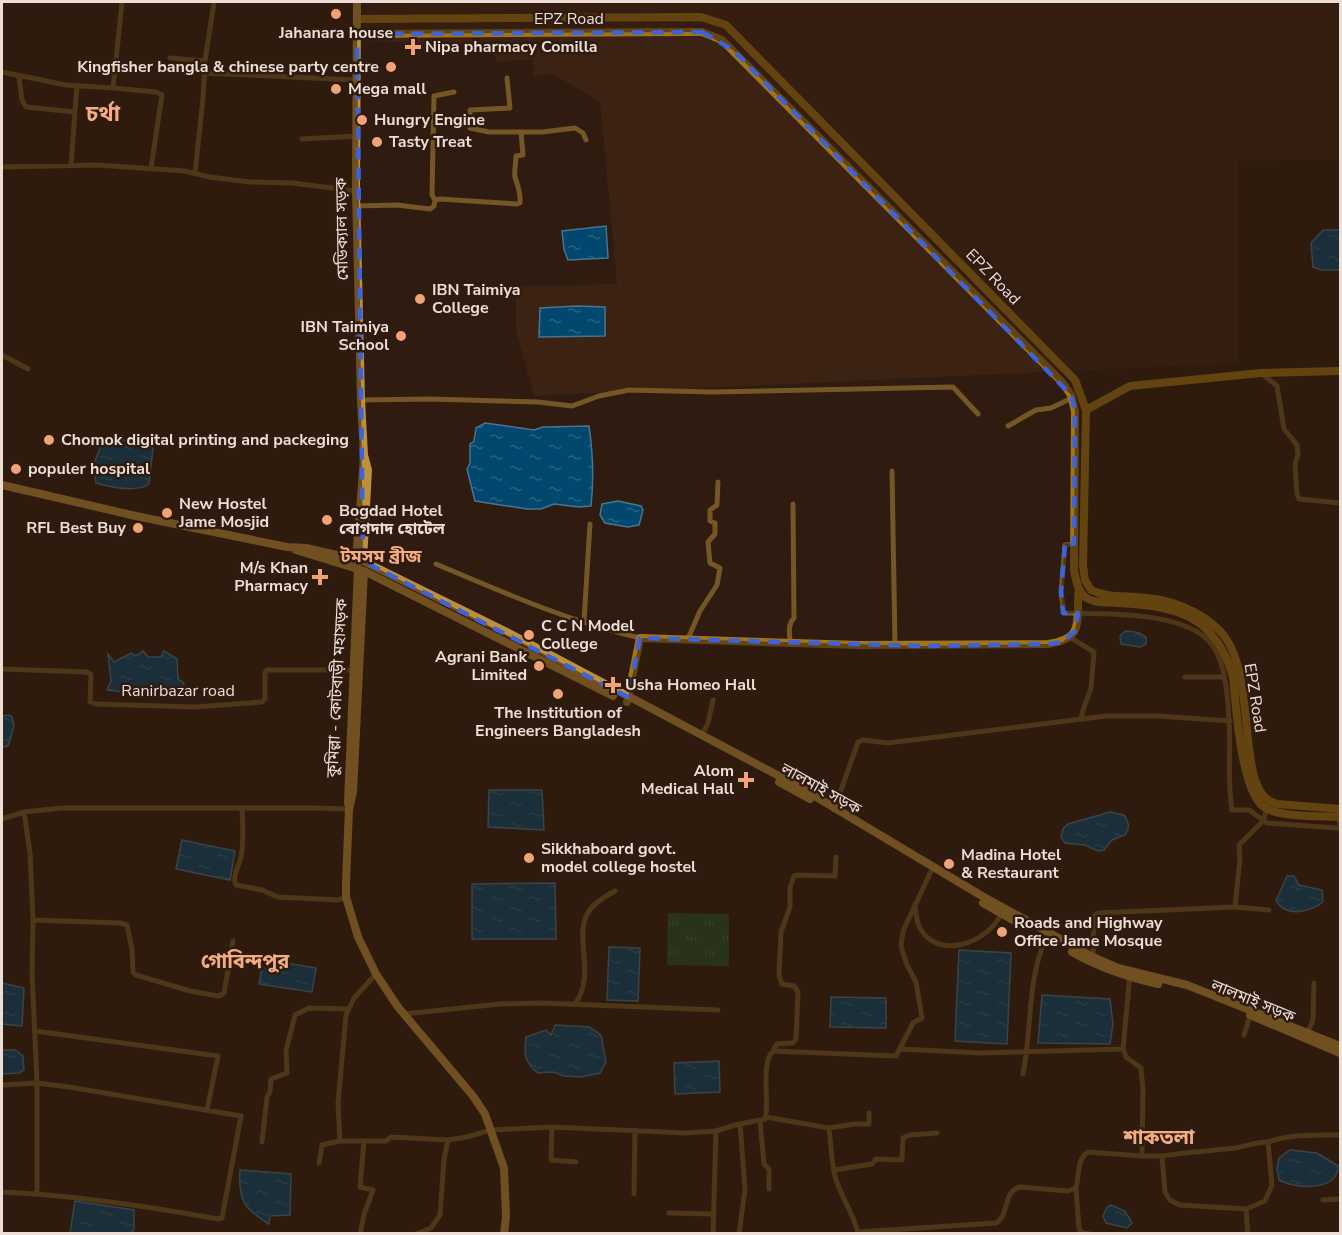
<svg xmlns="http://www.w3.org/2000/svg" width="1342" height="1235" viewBox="0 0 1342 1235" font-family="'Nunito Sans','Noto Sans Bengali',sans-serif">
	<defs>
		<pattern id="park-tufts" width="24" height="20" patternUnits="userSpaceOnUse" patternTransform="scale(1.5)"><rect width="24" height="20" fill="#234e2a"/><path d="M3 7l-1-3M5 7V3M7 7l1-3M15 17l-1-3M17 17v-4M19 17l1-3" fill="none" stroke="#436748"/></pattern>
		<pattern id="water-ripples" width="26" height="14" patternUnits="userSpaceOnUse" patternTransform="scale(1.5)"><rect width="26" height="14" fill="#02486e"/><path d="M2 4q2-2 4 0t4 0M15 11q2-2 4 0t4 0" fill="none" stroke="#276282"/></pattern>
	</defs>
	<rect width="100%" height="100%" fill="#2f1b0f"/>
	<path fill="#3c2212" d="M365 2H1340V159L1238 161V363L534 396 516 331V286L617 284 600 102 553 74 534 76 532 59 498 62 486 45 364 41Z"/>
	<path fill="url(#park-tufts)" d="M668 913 729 914V966L667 965Z"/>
	<path fill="url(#water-ripples)" stroke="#48758d" stroke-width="1.5" d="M606 226 608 258 568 260 564 249 562 231Z
		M1323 230H1340V270H1321L1313 267 1311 243Z
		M577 306 605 307V336L539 337 540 308Z
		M485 423 534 430 543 427 589 426C593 453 594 479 591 506L579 507 554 504 541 509H527L475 501 467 469 470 463V444L474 441 476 428Z
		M110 440C124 440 142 439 153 448L149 484C136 493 110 487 96 483L93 466 101 445Z
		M618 501 641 506 643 510 639 525 628 527 605 523 600 515 602 504Z
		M1125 631C1133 631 1140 632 1146 637V644L1140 647 1121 644 1120 636Z
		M143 651 148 657H161L164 651 177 659 178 679 184 683 181 693 175 696 153 692 140 691 131 693 107 690 111 681 108 654 114 662 131 653 136 656Z
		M9 715 12 717 14 726 8 746 2 747V716Z
		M489 790H542L544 830 488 827Z
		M1110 812 1124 815C1129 823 1130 827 1125 835L1112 840 1104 850 1098 851 1085 845 1065 843 1061 837 1063 829 1068 824Z
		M182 840 235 851 230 880 176 869Z
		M1287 876H1294L1299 885 1322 890 1323 902C1310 912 1287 918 1276 901Z
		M555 883 556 939H472V884Z
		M609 947 640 948 638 1001 607 1000Z
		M959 950 1011 953 1007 1044 955 1041Z
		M263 959 316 968 312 992 259 984Z
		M2 983 24 988 22 1026 2 1024Z
		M1042 995 1110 999 1113 1024 1110 1044 1038 1043Z
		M831 997 886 998V1028L830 1027Z
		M555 1025 589 1027 601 1035 606 1062 600 1073 581 1077 564 1076 553 1072 538 1073C524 1062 524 1054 526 1037L546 1030 551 1035Z
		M15 1050 23 1056 24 1070 19 1073 2 1074V1050Z
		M719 1061 720 1092 675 1094 674 1063Z
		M1290 1150 1317 1153 1338 1166C1338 1192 1295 1189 1279 1180L1277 1169 1279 1158Z
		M240 1170 291 1174 290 1215 270 1216 269 1224C244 1209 238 1200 240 1170Z
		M75 1201 134 1210V1230L130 1233H70Z
		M1111 1205 1125 1211 1132 1223 1127 1228 1106 1223 1103 1216 1107 1207Z"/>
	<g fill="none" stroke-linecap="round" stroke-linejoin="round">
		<path stroke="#745724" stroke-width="5" d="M122 2 113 88 156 92 162 95 151 168
			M170 58 205 61
			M2 72 66 85 113 88
			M205 73 357 80
			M19 77 22 100 26 107 75 112
			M507 78 510 108 470 110V128L489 132H521
			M302 139 357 136
			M71 165 77 85
			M2 167 97 165 185 171 209 177 250 182 292 183 356 191
			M195 173 203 98 205 61 214 2
			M435 200 432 195 434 96 454 92
			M356 206 397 205 430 209 434 206 435 200 440 199 517 204 520 203C521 193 518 187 515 177 514 171 516 162 516 156L523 155 521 132H542L575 128 583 133 586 140
			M2 355 28 369
			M1261 373 1277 386 1284 429 1297 445 1298 455 1295 464 1297 494 1299 499 1340 503
			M361 400 430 399 538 402 572 406 599 396 629 390 712 392 953 387 978 414
			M1008 426 1036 410 1051 408 1072 398
			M892 471 895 645
			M1074 544 1065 545 1061 592 1064 613C1102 614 1188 610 1213 646 1226 665 1228 699 1229 722 1231 751 1227 781 1232 810H1249L1267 823 1337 828 1339 827 1340 817
			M436 564C502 592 570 622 640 638
			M584 621 590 524
			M1071 638 1094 652 1091 688 1083 710 1081 719
			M687 641 700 611 717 585 720 568 710 563 708 542 715 534V523L710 521V510L717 505 718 482
			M790 643C790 634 787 625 794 618L793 504
			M2 669 86 672 91 674 90 702 96 704 195 707 262 702 265 699V673L267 670H354
			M1185 677H1224
			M702 735 708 723 713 700
			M242 808C243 824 244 841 241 857 239 866 232 876 236 885L262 890 278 897 338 900 346 897
			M834 810 858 742 863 740 888 743 1106 716H1158L1230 721
			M24 812 30 853 33 920 32 972 37 1083V1193
			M2 819 24 812 62 808H314L349 809
			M915 904C916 912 916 921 920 928 938 961 988 943 1001 914
			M1235 907 1240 858 1239 845 1263 821 1269 802
			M33 920 120 923 127 925 132 950 133 972 136 975 190 991 219 996 224 993 233 941
			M1093 957 1094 916 1098 913 1235 907 1269 910
			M1130 974 1123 1049 1126 1057 1141 1068 1143 1091 1142 1156H1162L1165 1192 1170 1200 1180 1205 1246 1209 1248 1234
			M576 1003C580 996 583 989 584 981 588 959 576 930 589 911 595 902 606 896 615 891
			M404 1014 500 1004 542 1003 718 1010
			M35 1031 218 1056 207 1110
			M1307 1034 1313 1020 1314 983
			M1244 1035 1251 1013
			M900 1049 981 1053 1123 1049
			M773 1051 777 1044 793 1043 796 1039 798 992 794 986 782 984 779 976 781 932 790 907V887L794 876 797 875 835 876 836 857
			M1023 1074C1032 1030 1027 979 1046 938
			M2 1085 37 1083 69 1087 241 1116 222 1218 218 1219C146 1206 74 1195 2 1192
			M766 1117 829 1128C831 1143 831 1160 835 1176 840 1196 853 1212 858 1233
			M760 1121 764 1164 769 1169V1189
			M552 1127 551 1160 576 1162
			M829 1128 855 1124H869V1113
			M364 1141H340L338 1103 346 1015 354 998 376 974
			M262 1142 267 1097 270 1092 271 1079 287 1073 286 1051 295 1015 309 1008 348 1009
			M1162 1156C1186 1152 1210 1151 1235 1148 1246 1146 1256 1142 1268 1142
			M319 1163 322 1145 340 1141
			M834 1170 872 1164 876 1159 902 1160 903 1138 910 1135 937 1133
			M1076 1188 1079 1229 1082 1233 1090 1234
			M634 1194 635 1130
			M1323 1200 1340 1199
			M1246 1209 1265 1201 1272 1185 1268 1142C1291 1134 1316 1135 1340 1135
			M669 1213 714 1214
			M858 1232 996 1223C1010 1215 1002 1192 1020 1187L1068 1191 1076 1188C1079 1176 1077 1158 1088 1152L1142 1156
			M360 1234 364 1214 373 1190 360 1187 364 1141H386L391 1137 448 1140 467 1137 491 1130 552 1127 686 1133 716 1131 735 1125 765 1119C770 1102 760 1064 773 1051L896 1056 913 1023 922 1018 916 982 907 965 901 946 903 931 933 867
			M416 1234 431 1228 440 1215 444 1159 448 1140
			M713 1234 716 1131
			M739 1234 745 1189 740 1124"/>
		<path stroke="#a37515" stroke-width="8" d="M357 19 701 17 726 25 1075 380 1086 410 1083 566 1085 580 1091 590C1105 597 1121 596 1136 597 1166 598 1199 609 1220 631 1246 658 1244 719 1250 755 1252 768 1254 783 1262 794 1266 800 1271 802 1277 804L1340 809
			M357 34 687 32H702L722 40 1062 382 1071 395 1075 411 1074 570C1076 579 1077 590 1084 596 1092 604 1109 602 1119 603 1177 606 1216 616 1233 677 1236 705 1241 798 1267 809 1285 817 1319 816 1340 817
			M1086 410 1130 386 1261 373 1340 371
			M627 702 640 638 860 645 1048 644C1087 638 1075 620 1079 589"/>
		<path stroke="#be9039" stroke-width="8" d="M357 2 356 191 361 400 364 455 368 470 363 561
			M2 485 136 516 287 547 306 548 363 561 507 632 798 786 982 896 1093 957 1118 968 1187 985 1340 1046
			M296 550 364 571 613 696
			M356 560 364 458
			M364 571 353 792 349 809 346 882V897L358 937 376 974 398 1007 473 1096 485 1114 504 1168 506 1217 504 1234
			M779 782 810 799
			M348 803 358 568
			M983 903 1018 923
			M1072 952C1100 968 1127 977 1158 984
			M1250 1015 1340 1053"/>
	</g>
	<path d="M0 0H1342V1235H0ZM702 32 733 50 1071 395 1075 411 1074 544 1065 543 1061 592 1063 613H1078L1075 631 1063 642 1048 644 923 646 640 638 628 697 363 561 357 34Z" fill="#2f1b0f" fill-opacity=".55" fill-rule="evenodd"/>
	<path fill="none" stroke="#3c63d8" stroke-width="4.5" stroke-dasharray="12 8" stroke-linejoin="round" d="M702 32 733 50 1071 395 1075 411 1074 544 1065 543 1061 592 1063 613H1078L1075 631 1063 642 1048 644 923 646 640 638 628 697 363 561 357 34Z"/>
	<g fill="#efa377" stroke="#2f1b0f" stroke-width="2">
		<circle cx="336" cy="14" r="6"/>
		<path d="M410 38h6v6h6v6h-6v6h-6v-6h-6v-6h6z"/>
		<circle cx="391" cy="67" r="6"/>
		<circle cx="336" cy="89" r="6"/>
		<circle cx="362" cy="120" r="6"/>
		<circle cx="377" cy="142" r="6"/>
		<circle cx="420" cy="299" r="6"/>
		<circle cx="401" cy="336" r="6"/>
		<circle cx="49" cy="440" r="6"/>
		<circle cx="16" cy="469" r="6"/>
		<circle cx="167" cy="513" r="6"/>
		<circle cx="327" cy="520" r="6"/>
		<circle cx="138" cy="528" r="6"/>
		<path d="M317 568h6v6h6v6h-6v6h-6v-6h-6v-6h6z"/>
		<circle cx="529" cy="635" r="6"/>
		<circle cx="539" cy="666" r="6"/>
		<path d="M610 676h6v6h6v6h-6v6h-6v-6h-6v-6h6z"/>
		<circle cx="558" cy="694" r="6"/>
		<path d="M743 771h6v6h6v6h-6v6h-6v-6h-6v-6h6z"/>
		<circle cx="529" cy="858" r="6"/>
		<circle cx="949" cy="864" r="6"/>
		<circle cx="1002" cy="932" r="6"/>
	</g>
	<g text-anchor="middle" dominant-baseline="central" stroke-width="5" stroke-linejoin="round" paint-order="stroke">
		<g font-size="16" fill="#ecddd5" stroke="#2f1b0f">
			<text x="569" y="19">EPZ Road</text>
			<text transform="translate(342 229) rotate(-91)">মেডিক্যাল সড়ক</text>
			<text transform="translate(993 277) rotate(46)">EPZ Road</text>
			<text transform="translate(337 688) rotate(-87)">কুমিল্লা - কোটবাড়ী মহাসড়ক</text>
			<text x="178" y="691">Ranirbazar road</text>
			<text transform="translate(1255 698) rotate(81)">EPZ Road</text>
			<text transform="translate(821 789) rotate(29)">লালমাই সড়ক</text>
			<text transform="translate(1253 1001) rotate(22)">লালমাই সড়ক</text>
		</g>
		<g font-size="16" font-weight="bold" fill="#ecddd5" stroke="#2f1b0f" text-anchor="start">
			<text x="336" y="33" text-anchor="middle">Jahanara house</text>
			<text x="425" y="47">Nipa pharmacy Comilla</text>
			<text x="379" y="67" text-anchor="end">Kingfisher bangla &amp; chinese party centre</text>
			<text x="348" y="89">Mega mall</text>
			<text x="374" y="120">Hungry Engine</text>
			<text x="389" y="142">Tasty Treat</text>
			<text x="432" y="290">IBN Taimiya<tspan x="432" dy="18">College</tspan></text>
			<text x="389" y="327" text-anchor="end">IBN Taimiya<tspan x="389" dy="18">School</tspan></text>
			<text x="61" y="440">Chomok digital printing and packeging</text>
			<text x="28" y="469">populer hospital</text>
			<text x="179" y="504">New Hostel<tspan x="179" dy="18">Jame Mosjid</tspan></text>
			<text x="339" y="511">Bogdad Hotel<tspan x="339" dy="18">বোগদাদ হোটেল</tspan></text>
			<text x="126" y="528" text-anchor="end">RFL Best Buy</text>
			<text x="308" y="568" text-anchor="end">M/s Khan<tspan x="308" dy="18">Pharmacy</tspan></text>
			<text x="541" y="626">C C N Model<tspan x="541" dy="18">College</tspan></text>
			<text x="527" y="657" text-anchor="end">Agrani Bank<tspan x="527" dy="18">Limited</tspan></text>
			<text x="625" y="685">Usha Homeo Hall</text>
			<text x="558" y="713" text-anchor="middle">The Institution of<tspan x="558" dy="18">Engineers Bangladesh</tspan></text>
			<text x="734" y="771" text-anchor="end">Alom<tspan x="734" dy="18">Medical Hall</tspan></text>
			<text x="541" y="849">Sikkhaboard govt.<tspan x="541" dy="18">model college hostel</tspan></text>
			<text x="961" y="855">Madina Hotel<tspan x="961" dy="18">&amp; Restaurant</tspan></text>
			<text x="1014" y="923">Roads and Highway<tspan x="1014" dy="18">Office Jame Mosque</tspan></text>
		</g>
		<g font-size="18" font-weight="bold" fill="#f3ac83" stroke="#2f1b0f">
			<text x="381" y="556">টমসম ব্রীজ</text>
		</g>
		<g font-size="20" font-weight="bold" fill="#f3ac83" stroke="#2f1b0f">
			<text x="245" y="961">গোবিন্দপুর</text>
			<text x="1159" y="1137">শাকতলা</text>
		</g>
		<g font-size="22" font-weight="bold" fill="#f3ac83" stroke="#2f1b0f">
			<text x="103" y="114">চর্থা</text>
		</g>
	</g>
	<rect width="1342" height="1235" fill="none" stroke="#ecddd5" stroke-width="6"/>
</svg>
